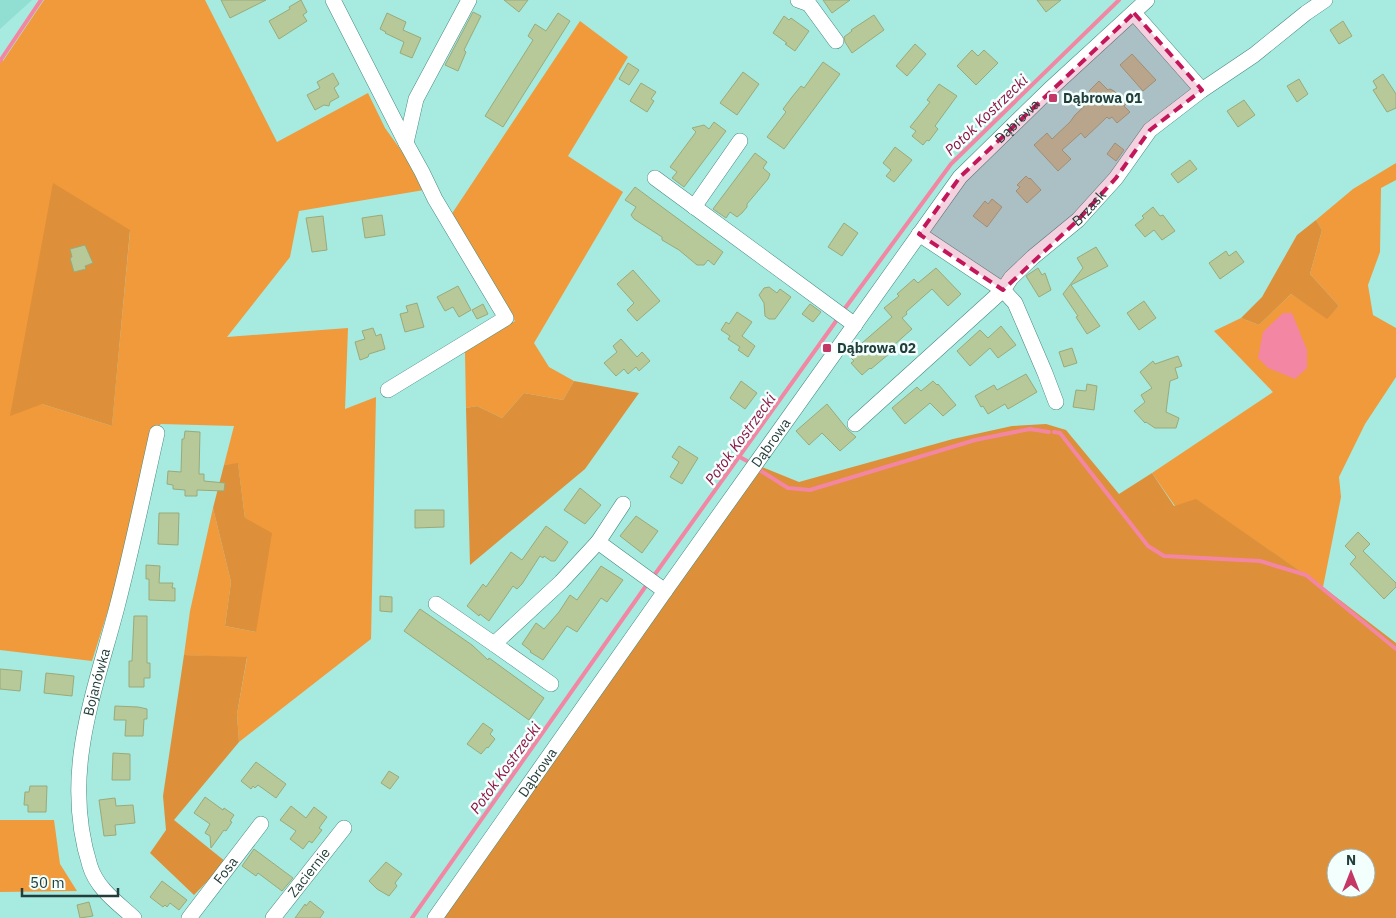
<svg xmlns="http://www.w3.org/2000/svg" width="1396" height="918" viewBox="0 0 1396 918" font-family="'IBM Plex Sans',sans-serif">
	<rect width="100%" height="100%" fill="#a6eae0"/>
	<path fill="#91ded3" d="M0 0H32L0 29Z"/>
	<path fill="#f09a3b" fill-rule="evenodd" d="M44 0H205L277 142 368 93 385 128 411 164 424 190 299 211 290 257 227 337 348 328 345 409 376 397 371 639 239 742 237 714 247 658 184 655 190 611 213 508 231 582 225 626 256 632 245 518 238 464 224 465 234 426 161 424 150 434 141 495 110 604 92 661 0 650V57L3 61ZM130 231 112 425V426L42 404Z
		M580 21 628 57 568 156 623 192 534 343 549 367 574 381 563 400 524 393 502 418 477 406 466 408 465 352 515 321 451 215Z
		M1396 163V180L1381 188 1380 252 1368 285 1373 315 1396 328V377L1365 424 1339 477 1341 497 1323 587 1196 500 1175 506 1152 473 1273 392 1214 331 1241 318 1259 325 1291 294 1327 318 1339 306 1310 274 1322 230 1316 220 1353 189Z
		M0 820H54L60 864 77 891 0 892Z"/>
	<path fill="#dd8f3a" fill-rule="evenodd" d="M53 183 130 230 112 426 42 404 10 416Z
		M1316 220 1322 230 1310 274 1339 306 1327 319 1291 294 1259 325 1241 318 1262 297 1297 235Z
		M574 381 639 393 585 469 470 565 466 408 477 406 502 418 524 393 563 400Z
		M1046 424 1066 430 1119 494 1152 473 1174 506 1196 499 1323 587 1396 643V918H442L762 467 799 482 953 439 1012 426ZM1336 858H1366V888H1336Z
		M238 463 245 518 272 533 256 632 225 626 231 582 213 508 224 465Z
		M184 655 247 657 237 714 239 742 174 820 226 862 194 895 150 853 166 830 163 796Z"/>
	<path fill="#f386a2" d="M1283 313H1292L1307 350V368L1295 379 1268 368 1258 358 1263 332Z"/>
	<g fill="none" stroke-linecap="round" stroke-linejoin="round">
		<path stroke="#f386a2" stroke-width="4" d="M0 61 41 0
			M843 311 951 164 1119 0
			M1054 432 1060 433 1148 546 1164 556 1260 561 1306 575 1396 649
			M738 456 747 461
			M761 471 788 488 810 490 975 440 1030 429 1049 432
			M653 577 839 317
			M412 918 648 583"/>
	</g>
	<path fill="#b7c998" stroke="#99aa7a" d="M221 0H266L230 18Z
		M301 0 307 12 303 15 307 21 279 39 269 21 290 9 289 7Z
		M504 0H528L519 12Z
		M823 0H850L832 13Z
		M1037 0H1061L1046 12Z
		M473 12 481 16 464 50 466 52 458 71 445 65Z
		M387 13 406 22 403 30 421 38 412 58 400 53 404 42 385 33 386 32 380 29Z
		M558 13 570 21 503 127 485 116 533 40 528 36 535 24 546 31Z
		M874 15 884 30 852 53 845 42 844 37 852 31 851 30Z
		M784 16 789 20 791 18 809 31 795 51 785 44 787 43 773 33Z
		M1343 21 1352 36 1339 44 1330 30Z
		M915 44 926 54 907 76 896 66Z
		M972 50 978 56 984 50 998 63 976 85 957 66Z
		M1132 54 1156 80 1143 91 1120 65Z
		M823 62 840 74 784 149 767 137 786 112 783 109 792 97 801 86 804 88Z
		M628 63 639 70 629 85 619 79Z
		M743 72 759 84 737 115 720 103Z
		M333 73 339 84 334 88 339 97 330 102 329 106 324 105 315 110 307 95 320 88 317 82Z
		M1383 74 1396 94V108L1387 112 1373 90 1377 88 1373 81Z
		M1299 79 1308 94 1297 102 1287 86Z
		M1099 81 1108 90 1110 89 1114 91 1126 104 1124 106 1130 112 1117 123 1112 117 1109 119 1107 117 1085 138 1081 133 1062 150 1071 159 1058 171 1034 145 1047 133 1052 139 1070 122 1075 115 1094 97 1089 91Z
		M641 83 656 92 651 99 654 101 647 112 630 101Z
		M939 84 957 96 935 126 938 129 929 141 927 140 923 145 912 136 916 131 910 127 930 102 927 100Z
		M1244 100 1255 115 1238 127 1227 111Z
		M714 122 726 131 684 187 672 178 677 172 670 167 696 132 692 128 704 125 709 129Z
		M1115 143 1124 150 1116 161 1107 154Z
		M895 147 912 160 894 182 886 176 891 170 883 163Z
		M755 153 767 162 763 168 770 174 768 179 747 204V207L742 213 737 217 730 212 726 218 713 209Z
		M1190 160 1197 169 1178 183 1171 174Z
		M1026 176 1029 179 1030 178 1041 190 1027 203 1016 191 1020 187 1017 185Z
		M635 187 723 252 714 265 708 260 704 265H697L679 250 662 240V237L634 219 631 215 636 207 625 200Z
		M992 199 1002 207 987 227 973 216 985 201 988 204Z
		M1153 207 1160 216 1163 215 1175 231 1162 240 1154 230 1145 237 1135 225 1144 218 1142 216Z
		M382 215 385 235 365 238 362 218Z
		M323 216 327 250 312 252 306 218Z
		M844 223 858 233 842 256 828 247Z
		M85 245 93 263 85 266 86 269 74 272 70 258 72 257 70 249Z
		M1096 247 1108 266 1071 285 1100 326 1087 334 1076 317 1078 316 1063 294 1083 268 1077 258Z
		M1226 251 1229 256 1236 251 1244 262 1220 279 1209 263Z
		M936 268 961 294 948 306 932 289 906 312 907 314 902 318 912 329 894 345 896 348 871 369 870 368 862 375 851 363 854 361 850 357 864 345 862 343 892 317 884 308 899 296 897 294 914 279 918 283Z
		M1038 268 1042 275 1045 273 1051 290 1039 297 1026 276Z
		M633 270 660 301 637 321 627 310 634 303 617 284Z
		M458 286 471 310 459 317 453 307 445 311 437 297Z
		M769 287 777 293 780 289 791 297 775 319H769L765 316 764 303 759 295 764 288Z
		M1144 301 1156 318 1139 330 1127 313Z
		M417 303 424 327 405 332 400 314 408 312 406 306Z
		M483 304 488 314 477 319 472 310Z
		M810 304 821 312 813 322 802 314Z
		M737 312 752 322 742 336 755 346 748 357 738 350 740 347 728 339 730 336 721 330 726 322 729 324Z
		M1001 326 1016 345 998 358 990 348 970 366 957 351 980 330 988 338Z
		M373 328 376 336 381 334 385 349 369 354 368 357 360 360 355 342 365 339 362 331Z
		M621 339 637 357 642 352 650 361 639 371 636 367 628 374 624 369 616 376 604 363 617 352 613 346Z
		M1072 348 1077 363 1064 367 1059 352Z
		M1178 356 1182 366 1175 368 1178 378 1170 381 1166 412 1179 418 1176 428H1155L1146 422 1145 423 1134 411 1145 402 1141 395 1152 388 1140 372 1153 361 1155 364Z
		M1026 374 1037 392 1008 409 1005 404 988 414 983 406 981 407 975 396 994 385 997 390Z
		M741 381 757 393 745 409 730 398Z
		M933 381 937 385 938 384 956 405 943 416 930 403 905 424 892 408 917 387 921 391Z
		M1087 384 1097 386 1094 410 1073 407 1076 390 1086 391Z
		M827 404 848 430 856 437 840 451 822 433 809 445 796 431Z
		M185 431 200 432 199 474H204V481L225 483 224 491 197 490V496H185V490L173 489V485L167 484 168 471 181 472 182 439H184Z
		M679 446 698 458 682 484 670 477 679 462 672 457Z
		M580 488 601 505 585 524 564 510Z
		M415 510H444V527L415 528Z
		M159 513H179L178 545 158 544Z
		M636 516 658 531 642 553 620 536Z
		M546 526 568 542 555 561H551L544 556 543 558 540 556 522 584 517 589 513 586 489 621 480 614 479 616 467 606 483 584 486 587 511 552 522 560Z
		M1358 532 1370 544 1363 551 1396 583V587L1384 599 1350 564 1356 557 1345 546Z
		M146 565 160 566 159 583H173L172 588H175V601L149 600V579H146Z
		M601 566 623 580 607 602 601 598 577 632 567 626 543 660 530 652 531 651 522 644 536 623 544 629 559 612 570 595 577 600Z
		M380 596 392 597V612L380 611Z
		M420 609 472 645 488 660 489 658 496 663 544 698 529 720 404 631Z
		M134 616H147V663H150V678H144V687H129V661H132Z
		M0 669 22 671 20 691 0 689Z
		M46 673 74 676 72 696 44 693Z
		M115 706 138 707 147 709V719H144L143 736H125L126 720H114Z
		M483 723 493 730 490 734 495 739 488 748 487 747 481 754 467 744Z
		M113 753 130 754V780H112Z
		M256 762 286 784 276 798 258 785 255 788 253 786 251 789 241 781Z
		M389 771 399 777 390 789 381 783Z
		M30 786H47L46 812H28V805H24L25 792H29Z
		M205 797 223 810 224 808 234 815 230 821 232 822 226 831 224 830 211 848 210 836 205 833 210 824 194 813Z
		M115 798 116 806 133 805 135 823 115 825 116 835 104 836 99 800Z
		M291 806 306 818 314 807 327 817 319 828 322 830 312 843 309 841 303 849 290 839 296 831 280 820Z
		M254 849 293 878 282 891 258 873 256 876 242 866Z
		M386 862 402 874 395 883 397 886 389 896 377 889 369 881Z
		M162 881 187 900 179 910 170 903 167 907 165 905 163 907 150 897Z
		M310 901 324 912 320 918H295L305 904 306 906Z
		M89 902 93 916 80 918 77 905Z"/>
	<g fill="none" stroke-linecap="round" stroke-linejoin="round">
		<defs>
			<g id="street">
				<path d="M333 0 406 143"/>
				<path d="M798 0 809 4 836 41"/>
				<path d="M1134 13 1202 90"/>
				<path d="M655 178 855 325"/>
				<path d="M694 207 740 141"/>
				<path d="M919 234 1003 290 1015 303 1045 373 1056 402"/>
				<path d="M388 390 506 318 435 199 422 172 406 143 416 99 469 0"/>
				<path id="s1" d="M855 424 1003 290 1011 278 1033 257 1078 220 1116 178 1150 130 1202 90 1254 55 1306 13 1325 0"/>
				<path d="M623 504 598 542 665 591"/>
				<path d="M436 604 494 644"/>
				<path d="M551 684 494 644 561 582 598 542"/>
				<path id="s2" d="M134 918C118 903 97 889 90 866 61 774 94 695 117 607 132 549 144 491 157 433"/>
				<path id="s3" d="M189 918 261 824"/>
				<path id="s4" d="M273 918 344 828"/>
				<path id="s5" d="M435 918 665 591 960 177 1049 90 1147 0"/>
			</g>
		</defs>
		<use href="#street" stroke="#468980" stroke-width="16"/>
		<use href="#street" stroke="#fff" stroke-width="15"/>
	</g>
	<path fill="#c2185b" fill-opacity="0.2" stroke="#c2185b" stroke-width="4" stroke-dasharray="10 6" stroke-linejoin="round" d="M1134 13 1202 90 1150 130 1116 178 1078 220 1003 290 919 234 960 177Z"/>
	<g fill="#c43767" stroke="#f2fffc" stroke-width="2">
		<rect x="1048" y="93" width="10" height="10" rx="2.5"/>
		<rect x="822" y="343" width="10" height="10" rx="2.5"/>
	</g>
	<g text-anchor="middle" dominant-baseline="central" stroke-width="5" stroke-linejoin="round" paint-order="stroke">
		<g font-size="14" font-weight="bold" fill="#223e3a" stroke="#f2fffc" text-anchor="start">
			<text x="1063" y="98">Dąbrowa 01</text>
			<text x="837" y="348">Dąbrowa 02</text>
		</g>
		<g font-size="14" fill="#223e3a" stroke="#f2fffc">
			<text stroke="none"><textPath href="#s5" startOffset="988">Dąbrowa</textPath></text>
			<text stroke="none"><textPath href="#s1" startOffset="319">Brzask</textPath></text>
			<text stroke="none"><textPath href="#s5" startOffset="582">Dąbrowa</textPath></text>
			<text stroke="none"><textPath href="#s2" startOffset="256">Bojanówka</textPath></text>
			<text stroke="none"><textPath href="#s5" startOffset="178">Dąbrowa</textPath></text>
			<text stroke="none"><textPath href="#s3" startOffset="60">Fosa</textPath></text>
			<text stroke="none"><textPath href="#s4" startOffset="58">Zaciernie</textPath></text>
		</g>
		<g font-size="15" font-style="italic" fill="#901344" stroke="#f2fffc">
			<text transform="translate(986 115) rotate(-44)">Potok Kostrzecki</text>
			<text transform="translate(740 439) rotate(-54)">Potok Kostrzecki</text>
			<text transform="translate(505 768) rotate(-54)">Potok Kostrzecki</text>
		</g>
	</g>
	<g transform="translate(1351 873)"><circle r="24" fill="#f2fffc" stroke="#9fb2ae"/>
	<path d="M0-4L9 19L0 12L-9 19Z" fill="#c43767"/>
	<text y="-8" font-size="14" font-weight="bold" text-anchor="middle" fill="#223e3a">N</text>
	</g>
	<path d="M22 888v8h96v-8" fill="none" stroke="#223e3a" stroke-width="2.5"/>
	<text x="30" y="888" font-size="15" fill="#223e3a" stroke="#f2fffc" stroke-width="4" paint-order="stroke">50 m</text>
</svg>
